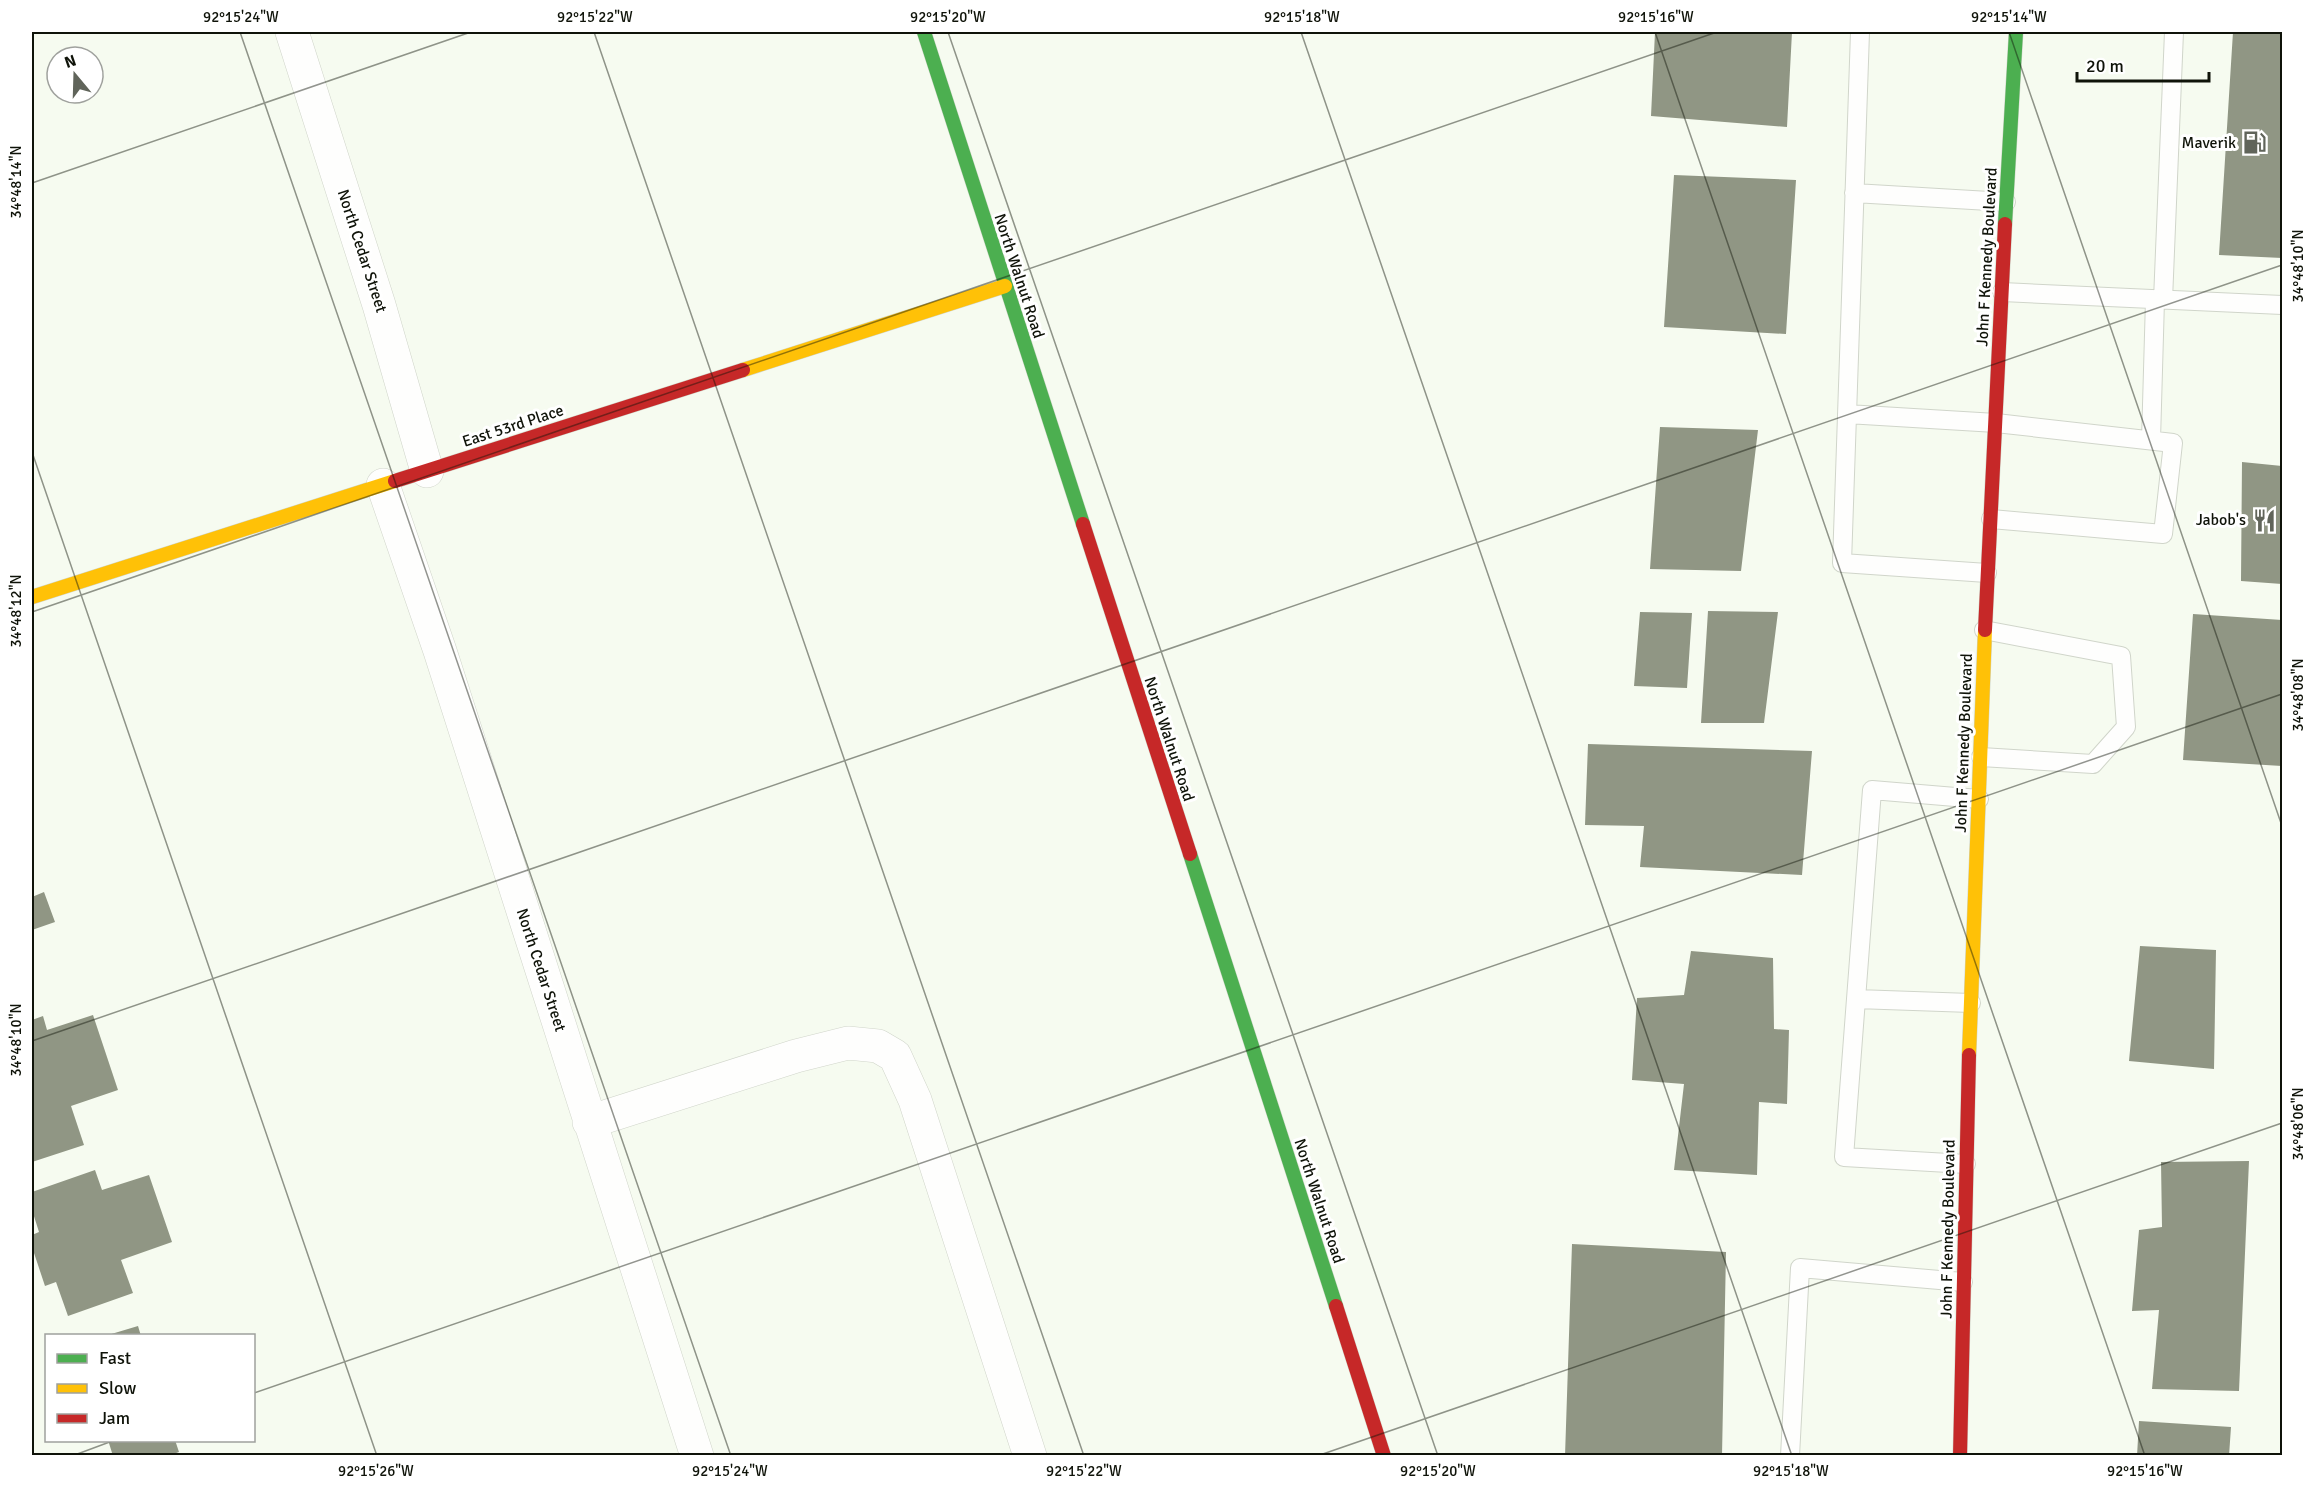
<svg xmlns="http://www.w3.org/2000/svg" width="2314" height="1487" viewBox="0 0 2314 1487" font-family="Signika,sans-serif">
	<rect width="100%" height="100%" fill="#f6fbf0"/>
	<path fill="#909684" d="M1655 32H1792L1787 127 1651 116Z
		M2233 32H2282V258L2219 255Z
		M1674 175 1796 180 1786 334 1664 327Z
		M1660 427 1758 430 1741 571 1650 569Z
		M2242 462 2282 466V584L2241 581Z
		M1708 611 1778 612 1764 723H1701Z
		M1640 612 1692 613 1687 688 1634 686Z
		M2193 614 2282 620V766L2183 760Z
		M1588 744 1812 751 1802 875 1640 867 1644 826 1585 825Z
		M44 892 55 922 32 930V897Z
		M2140 946 2216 950 2214 1069 2129 1061Z
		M1691 951 1773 958 1774 1029 1789 1030 1787 1104 1759 1102 1757 1175 1674 1170 1684 1084 1632 1080 1637 998 1684 995Z
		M93 1015 118 1090 71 1106 84 1145 32 1162V1020L43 1016 47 1030Z
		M2249 1161 2239 1391 2152 1389 2159 1310 2132 1311 2139 1230 2162 1227 2161 1162Z
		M95 1170 102 1190 149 1175 172 1242 121 1260 133 1293 68 1316 56 1282 45 1286 32 1247V1235L39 1232 32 1210V1192Z
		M1572 1244 1726 1252 1722 1456H1565Z
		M138 1326 141 1336H108V1335Z
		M2139 1421 2231 1427 2229 1456H2137Z
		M108 1440H175L179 1452 168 1456H113Z"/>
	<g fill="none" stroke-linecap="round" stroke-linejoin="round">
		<defs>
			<path id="lane" d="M1860 32 1842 563 1987 573
				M1854 193 2006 202
				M2002 292 2282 305
				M2163 300 2174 32
				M1847 414 1996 423 2173 443 2163 534 1991 519
				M2151 440 2155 300
				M1981 757 2093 764 2126 727 2121 656 1984 630
				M1856 999 1872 790 1979 799
				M1966 1164 1844 1157 1856 999 1971 1003
				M1790 1456 1800 1268 1963 1282"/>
			<path id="street" d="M292 32 379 305 427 471
				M383 485 440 651 697 1456
				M589 1122 796 1056 848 1043 878 1046 895 1056 915 1100 1030 1456"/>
			<path id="fast" d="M924 32 1083 524
				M2005 224 2016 32
				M1190 854 1336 1306"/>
			<path id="slow" d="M743 370 1005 286
				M32 597 395 481
				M1969 1055 1985 630"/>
			<path id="jam" d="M395 481 743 370
				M1083 524 1190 854
				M1985 630 2005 224
				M1336 1306 1384 1456
				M1960 1456 1969 1055"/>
		</defs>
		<use href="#lane" stroke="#d0d5ca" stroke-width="20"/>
		<use href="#street" stroke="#d0d5ca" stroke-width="34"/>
		<use href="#fast" stroke="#d0d5ca" stroke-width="15"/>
		<use href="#slow" stroke="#d0d5ca" stroke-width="15"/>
		<use href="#jam" stroke="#d0d5ca" stroke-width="15"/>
		<use href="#lane" stroke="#fefefd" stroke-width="18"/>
		<use href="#street" stroke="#fefefd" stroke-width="33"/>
		<use href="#fast" stroke="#4caf50" stroke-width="14"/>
		<use href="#slow" stroke="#ffc107" stroke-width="14"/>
		<use href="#jam" stroke="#c62828" stroke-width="14"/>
	</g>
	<path fill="none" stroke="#0f1309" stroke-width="1.5" stroke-opacity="0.45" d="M240 32 731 1456M594 32 1084 1456M948 32 1438 1456M1301 32 1792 1456M1655 32 2145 1456M2009 32 2282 826M32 183 471 32M32 452 377 1456M32 612 1717 32M32 1041 2282 265M254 1393 2282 694M72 1456 115 1440M1317 1456 2282 1123"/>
	<defs>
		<symbol id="fuel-bare" viewBox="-9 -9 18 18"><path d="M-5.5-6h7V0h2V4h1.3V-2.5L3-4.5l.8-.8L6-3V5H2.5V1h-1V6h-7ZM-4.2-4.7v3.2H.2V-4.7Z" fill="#60645a" stroke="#fff" stroke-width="2.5" paint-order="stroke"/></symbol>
		<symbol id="restaurant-bare" viewBox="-9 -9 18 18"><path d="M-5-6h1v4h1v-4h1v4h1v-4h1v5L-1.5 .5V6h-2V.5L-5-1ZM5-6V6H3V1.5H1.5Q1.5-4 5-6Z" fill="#60645a" stroke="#fff" stroke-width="2.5" paint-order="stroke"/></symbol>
	</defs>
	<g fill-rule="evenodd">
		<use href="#fuel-bare" x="2238" y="126" width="33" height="33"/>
		<use href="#restaurant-bare" x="2248" y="504" width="33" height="33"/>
	</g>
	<g text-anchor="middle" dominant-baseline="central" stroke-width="6" stroke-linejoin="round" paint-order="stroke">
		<g font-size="16" fill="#0f1309" stroke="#fff" text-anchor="end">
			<text x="2236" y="143">Maverik</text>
			<text x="2246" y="520">Jabob's</text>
		</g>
		<g font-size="16" fill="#0f1309" stroke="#fff">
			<text transform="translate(362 251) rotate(72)">North Cedar Street</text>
			<text transform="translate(1987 257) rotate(-87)">John F Kennedy Boulevard</text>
			<text transform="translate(1019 276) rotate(72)">North Walnut Road</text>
			<text transform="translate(513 426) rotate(-18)">East 53rd Place</text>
			<text transform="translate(1169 739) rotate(72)">North Walnut Road</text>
			<text transform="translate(1964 743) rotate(-88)">John F Kennedy Boulevard</text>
			<text transform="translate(541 970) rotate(72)">North Cedar Street</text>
			<text transform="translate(1319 1201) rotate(72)">North Walnut Road</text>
			<text transform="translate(1948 1229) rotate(-89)">John F Kennedy Boulevard</text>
		</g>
	</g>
	<rect width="2314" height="1487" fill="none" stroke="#ffffff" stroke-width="66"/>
	<rect x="45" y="1334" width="210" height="108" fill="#ffffff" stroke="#9fa19d" stroke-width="1.5"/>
	<rect x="57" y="1354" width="30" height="9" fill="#4caf50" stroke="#9fa19d" stroke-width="1.5"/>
	<text x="99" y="1364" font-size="18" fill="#0f1309">Fast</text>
	<rect x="57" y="1384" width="30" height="9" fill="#ffc107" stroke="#9fa19d" stroke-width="1.5"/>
	<text x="99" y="1394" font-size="18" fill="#0f1309">Slow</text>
	<rect x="57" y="1414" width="30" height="9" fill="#c62828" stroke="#9fa19d" stroke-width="1.5"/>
	<text x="99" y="1424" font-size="18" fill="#0f1309">Jam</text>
	<g transform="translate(75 75) rotate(341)"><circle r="28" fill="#ffffff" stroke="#9fa19d" stroke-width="1.5"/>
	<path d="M0-4.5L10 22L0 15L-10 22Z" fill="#60645a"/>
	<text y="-9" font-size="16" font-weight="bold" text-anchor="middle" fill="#0f1309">N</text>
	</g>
	<path d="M2077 72v9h132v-9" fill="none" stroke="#0f1309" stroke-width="3"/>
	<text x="2086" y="72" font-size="18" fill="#0f1309" stroke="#ffffff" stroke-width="4.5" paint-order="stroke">20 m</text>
	<rect x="33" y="33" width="2248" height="1421" fill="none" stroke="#0f1309" stroke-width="2"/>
	<g font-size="15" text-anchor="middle" fill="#0f1309">
		<text x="241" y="22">92°15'24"W</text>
		<text x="595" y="22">92°15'22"W</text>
		<text x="948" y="22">92°15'20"W</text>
		<text x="1302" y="22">92°15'18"W</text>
		<text x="1656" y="22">92°15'16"W</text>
		<text x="2009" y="22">92°15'14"W</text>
		<text transform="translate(16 182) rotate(-90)" y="5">34°48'14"N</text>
		<text transform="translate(2298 266) rotate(-90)" y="5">34°48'10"N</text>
		<text transform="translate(16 611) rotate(-90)" y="5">34°48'12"N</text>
		<text transform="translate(2298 695) rotate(-90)" y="5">34°48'08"N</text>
		<text transform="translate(16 1040) rotate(-90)" y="5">34°48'10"N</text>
		<text transform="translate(2298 1124) rotate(-90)" y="5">34°48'06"N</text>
		<text x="376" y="1476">92°15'26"W</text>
		<text x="730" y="1476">92°15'24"W</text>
		<text x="1084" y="1476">92°15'22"W</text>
		<text x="1438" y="1476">92°15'20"W</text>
		<text x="1791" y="1476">92°15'18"W</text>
		<text x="2145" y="1476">92°15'16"W</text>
	</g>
</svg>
